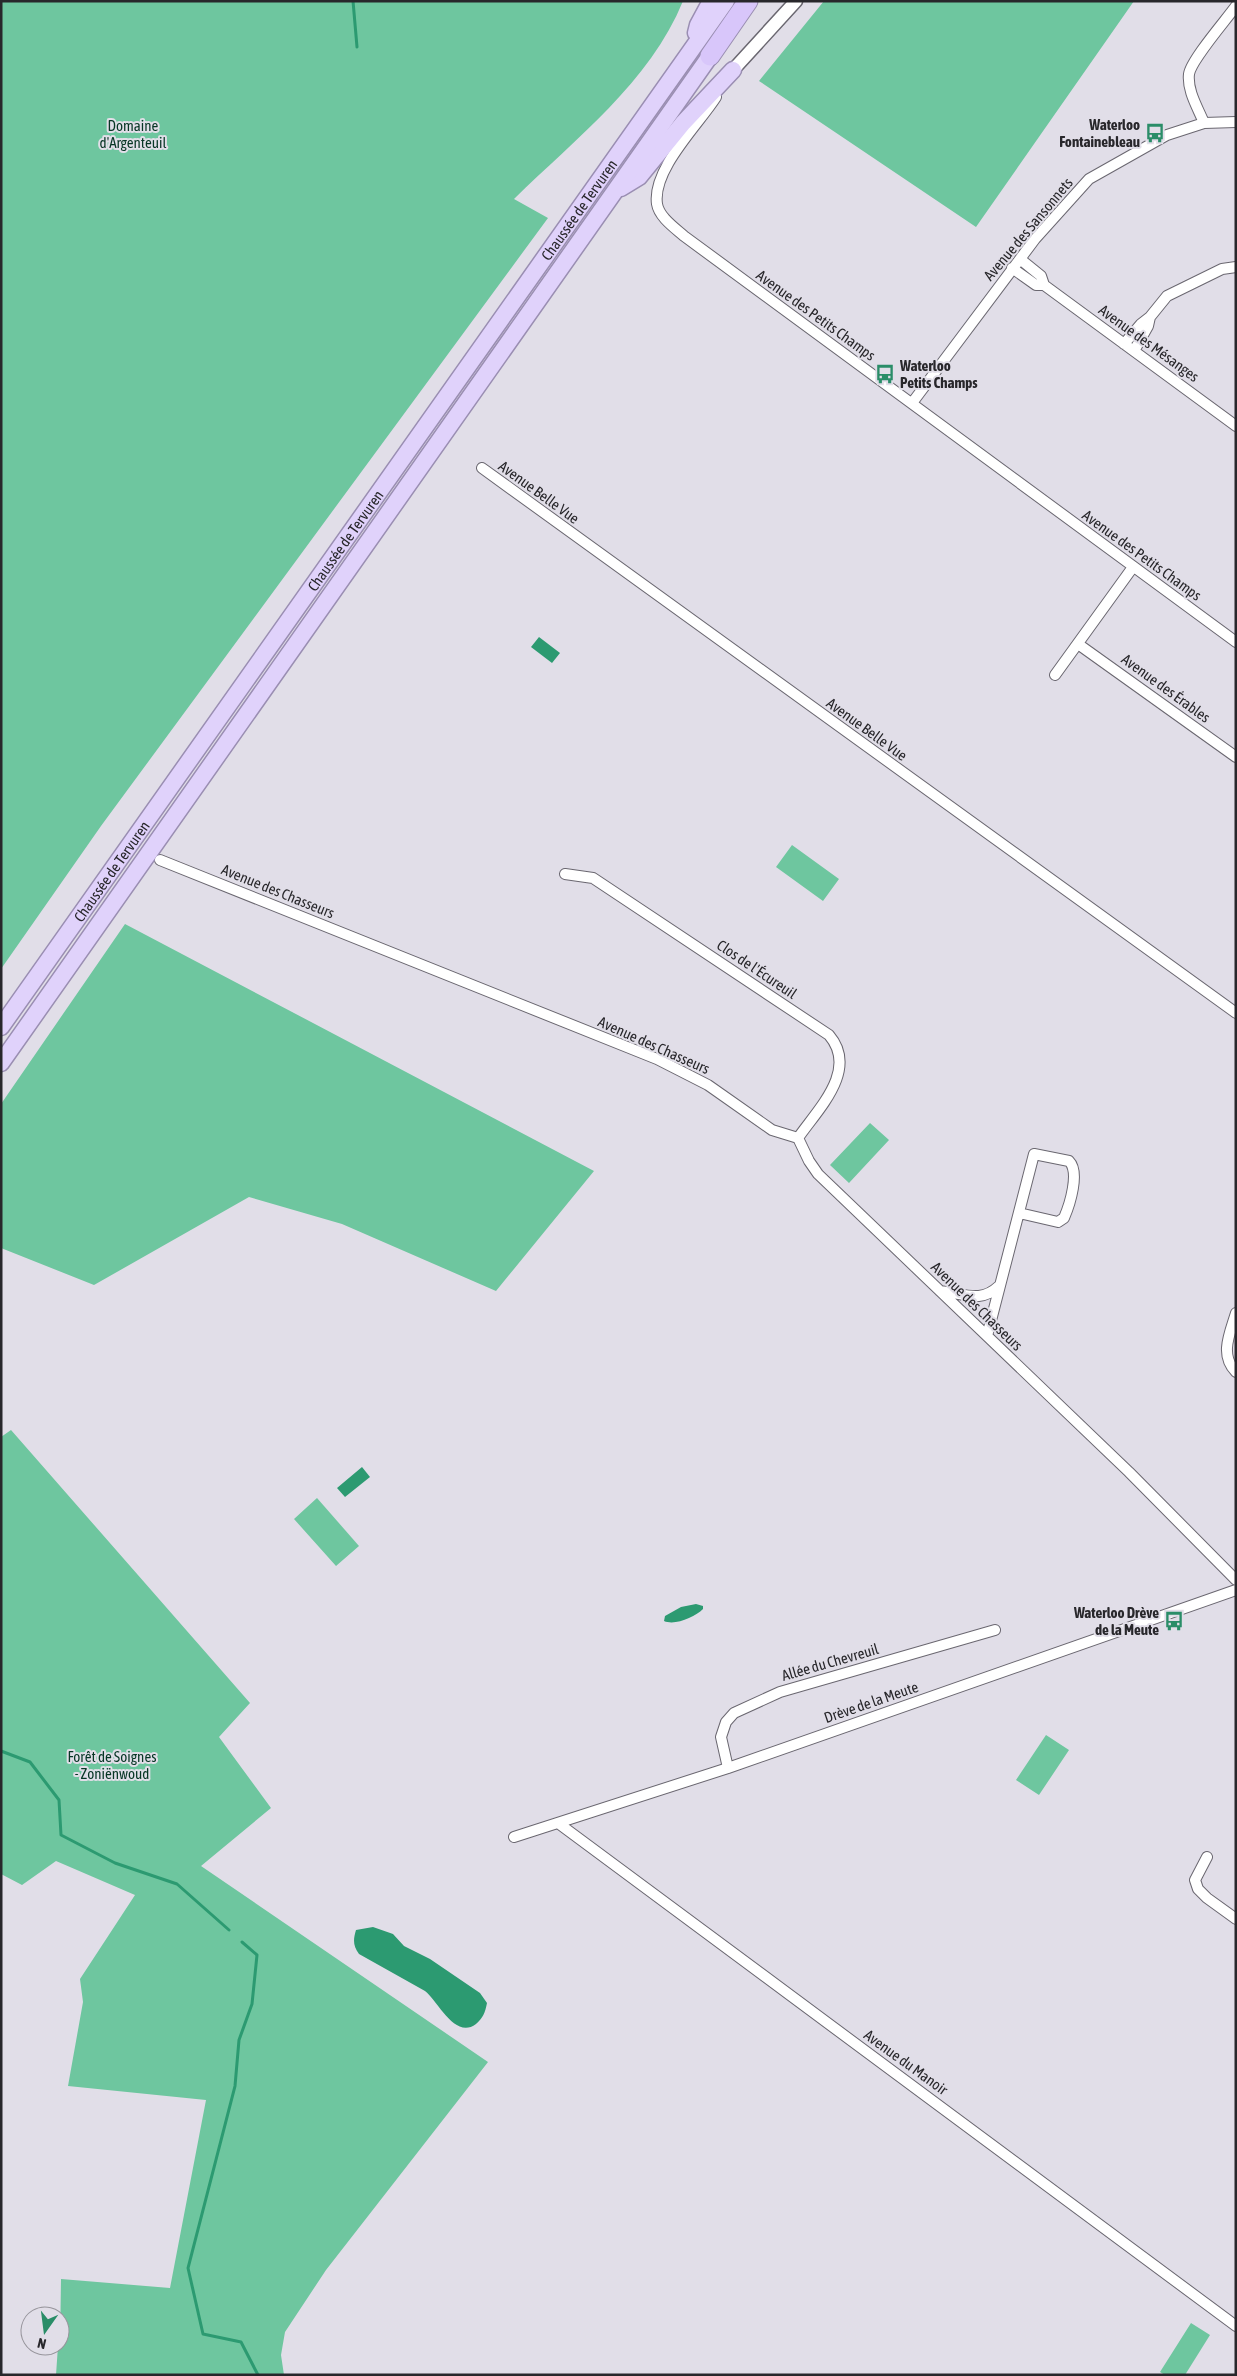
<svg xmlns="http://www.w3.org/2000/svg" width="1237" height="2376" viewBox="0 0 1237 2376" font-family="'Asap Condensed',sans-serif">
	<rect width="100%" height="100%" fill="#e1dee8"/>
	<path fill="#6ec69f" d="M1 1H683C650 82 575 139 514 199L548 218 101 826 1 969Z
		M824 1H1134L976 227 759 81Z
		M792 845 839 879 823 901 776 867Z
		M125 924 594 1171 496 1291 342 1224 249 1197 94 1285 1 1248V1104Z
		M870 1123 889 1140 849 1183 830 1165Z
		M11 1430 250 1703 219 1737 271 1808 201 1866 488 2062 326 2270 285 2332 281 2355 284 2375H56L58 2346H60L61 2279 170 2288 206 2100 68 2086 83 2002 80 1979 135 1895 56 1861 22 1885 1 1874V1437Z
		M317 1498 359 1546 336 1566 294 1519Z
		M1046 1735 1069 1750 1039 1795 1016 1780Z
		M1191 2323 1210 2335 1185 2375H1165L1160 2372Z"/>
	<path fill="#2c9a71" d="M539 637 560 653 552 663 531 647Z
		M362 1467 370 1477 345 1497 337 1488Z
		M696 1604 703 1606V1609C695 1617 675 1626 664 1621L665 1616 681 1607Z
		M373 1927 393 1934 404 1946 430 1959 480 1993 487 2003C485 2013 483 2018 476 2024 455 2040 438 2001 425 1991L359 1954C353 1946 353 1940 356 1930Z"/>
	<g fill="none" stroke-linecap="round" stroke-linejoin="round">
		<path stroke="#2c9a71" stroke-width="3" d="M353 1 357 47
			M1 1751 30 1762 59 1800 61 1835 115 1863 177 1884 229 1930
			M242 1942 257 1955 252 2004 239 2040 235 2086 188 2268 203 2334 241 2342 258 2375"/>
		<defs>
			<path id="minor" d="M716 97C699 124 652 169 657 204 659 217 675 228 684 236L1236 642
				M1204 123C1198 108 1187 91 1189 74 1191 60 1226 20 1236 6
				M1020 259 1041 276 1044 285
				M1012 268 1036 285H1044L1236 426
				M1124 344 1141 324 1150 317
				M1134 351 1148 326 1150 317 1167 296 1222 269 1236 267
				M912 403 1035 239 1089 179 1167 135 1204 123 1236 122
				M482 468 1236 1013
				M1078 644 1236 757
				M1055 675 1133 567
				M160 860 657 1059 708 1085 772 1130 798 1138 809 1161 818 1174 1129 1472 1236 1580
				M565 874 593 878 829 1035C859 1070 818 1109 798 1138
				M940 1291C964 1293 980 1304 999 1286
				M1236 1313C1230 1333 1219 1355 1236 1372
				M987 1336 1034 1154 1069 1161C1080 1172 1070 1204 1064 1218L1058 1222 1019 1213
				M728 1768 721 1737 726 1722 734 1713 780 1692 995 1630
				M558 1823 1236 2326
				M514 1837 728 1768 1236 1590
				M1207 1857 1195 1880 1198 1889 1207 1898 1236 1919"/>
			<path id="tertiary" d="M733 70 796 1"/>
			<g id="trunk">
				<path d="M696 33 698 25 711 1"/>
				<path d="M621 188 639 177 683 123 733 70"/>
				<path id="s1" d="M1 1027 726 1"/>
				<path d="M1 1063 710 56"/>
			</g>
			<path id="motorway" d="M710 56 748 1"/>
		</defs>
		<use href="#minor" stroke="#6a6770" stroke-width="12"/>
		<use href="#tertiary" stroke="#6a6770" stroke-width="15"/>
		<use href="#trunk" stroke="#9a8eb2" stroke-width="19"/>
		<use href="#motorway" stroke="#9a8eb2" stroke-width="21"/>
		<use href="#minor" stroke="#fff" stroke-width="10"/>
		<use href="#tertiary" stroke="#fff" stroke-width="12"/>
		<use href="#trunk" stroke="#e0d2fb" stroke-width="16"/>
		<use href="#motorway" stroke="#d8c6fa" stroke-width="19"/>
	</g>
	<defs>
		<symbol id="bus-bare" viewBox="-9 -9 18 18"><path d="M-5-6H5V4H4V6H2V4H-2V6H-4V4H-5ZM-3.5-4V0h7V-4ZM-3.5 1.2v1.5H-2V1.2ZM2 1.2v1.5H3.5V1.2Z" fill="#2a8d68" stroke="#e1dee8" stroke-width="2.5" paint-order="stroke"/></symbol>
	</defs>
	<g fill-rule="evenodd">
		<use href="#bus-bare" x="1141" y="119" width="28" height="28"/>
		<use href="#bus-bare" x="871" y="360" width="28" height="28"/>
		<use href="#bus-bare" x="1160" y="1607" width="28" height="28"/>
	</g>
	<g text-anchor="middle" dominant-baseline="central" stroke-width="4" stroke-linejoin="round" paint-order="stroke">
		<g font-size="15" font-weight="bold" fill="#28272b" stroke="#e1dee8" text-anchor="end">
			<text x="1140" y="124">Waterloo<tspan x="1140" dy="17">Fontainebleau</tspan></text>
			<text x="900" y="365" text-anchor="start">Waterloo<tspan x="900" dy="17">Petits Champs</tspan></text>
			<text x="1159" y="1612">Waterloo Drève<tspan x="1159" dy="17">de la Meute</tspan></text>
		</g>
		<g font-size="15" fill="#073625" stroke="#e1dee8">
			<text x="133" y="125">Domaine<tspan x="133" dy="17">d'Argenteuil</tspan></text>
			<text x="112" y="1756">Forêt de Soignes<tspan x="112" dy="17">- Zoniënwoud</tspan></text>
		</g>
		<g font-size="15" fill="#28272b" stroke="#e1dee8">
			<text stroke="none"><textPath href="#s1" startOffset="1001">Chaussée de Tervuren</textPath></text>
			<text transform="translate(1028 229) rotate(-50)">Avenue des Sansonnets</text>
			<text transform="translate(816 315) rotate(36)">Avenue des Petits Champs</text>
			<text transform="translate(1149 343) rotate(36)">Avenue des Mésanges</text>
			<text transform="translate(539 492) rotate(36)">Avenue Belle Vue</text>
			<text stroke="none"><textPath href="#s1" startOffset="596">Chaussée de Tervuren</textPath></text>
			<text transform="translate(1142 555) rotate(36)">Avenue des Petits Champs</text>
			<text transform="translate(1166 688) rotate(36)">Avenue des Érables</text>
			<text transform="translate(867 729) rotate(36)">Avenue Belle Vue</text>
			<text stroke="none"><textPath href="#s1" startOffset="191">Chaussée de Tervuren</textPath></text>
			<text transform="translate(278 891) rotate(22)">Avenue des Chasseurs</text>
			<text transform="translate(757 969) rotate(34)">Clos de l'Écureuil</text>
			<text transform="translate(654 1045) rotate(24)">Avenue des Chasseurs</text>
			<text transform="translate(977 1306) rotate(44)">Avenue des Chasseurs</text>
			<text transform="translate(830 1662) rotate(-16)">Allée du Chevreuil</text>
			<text transform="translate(871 1702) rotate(-19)">Drève de la Meute</text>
			<text transform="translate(906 2062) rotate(36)">Avenue du Manoir</text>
		</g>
	</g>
	<rect width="1237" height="2376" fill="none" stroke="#28272b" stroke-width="5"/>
	<g transform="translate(45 2331) rotate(194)"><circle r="24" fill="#e1dee8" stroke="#97959c"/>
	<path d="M0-4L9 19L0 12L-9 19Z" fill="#2a8d68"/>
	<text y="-8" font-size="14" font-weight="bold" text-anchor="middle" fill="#28272b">N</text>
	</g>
</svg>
